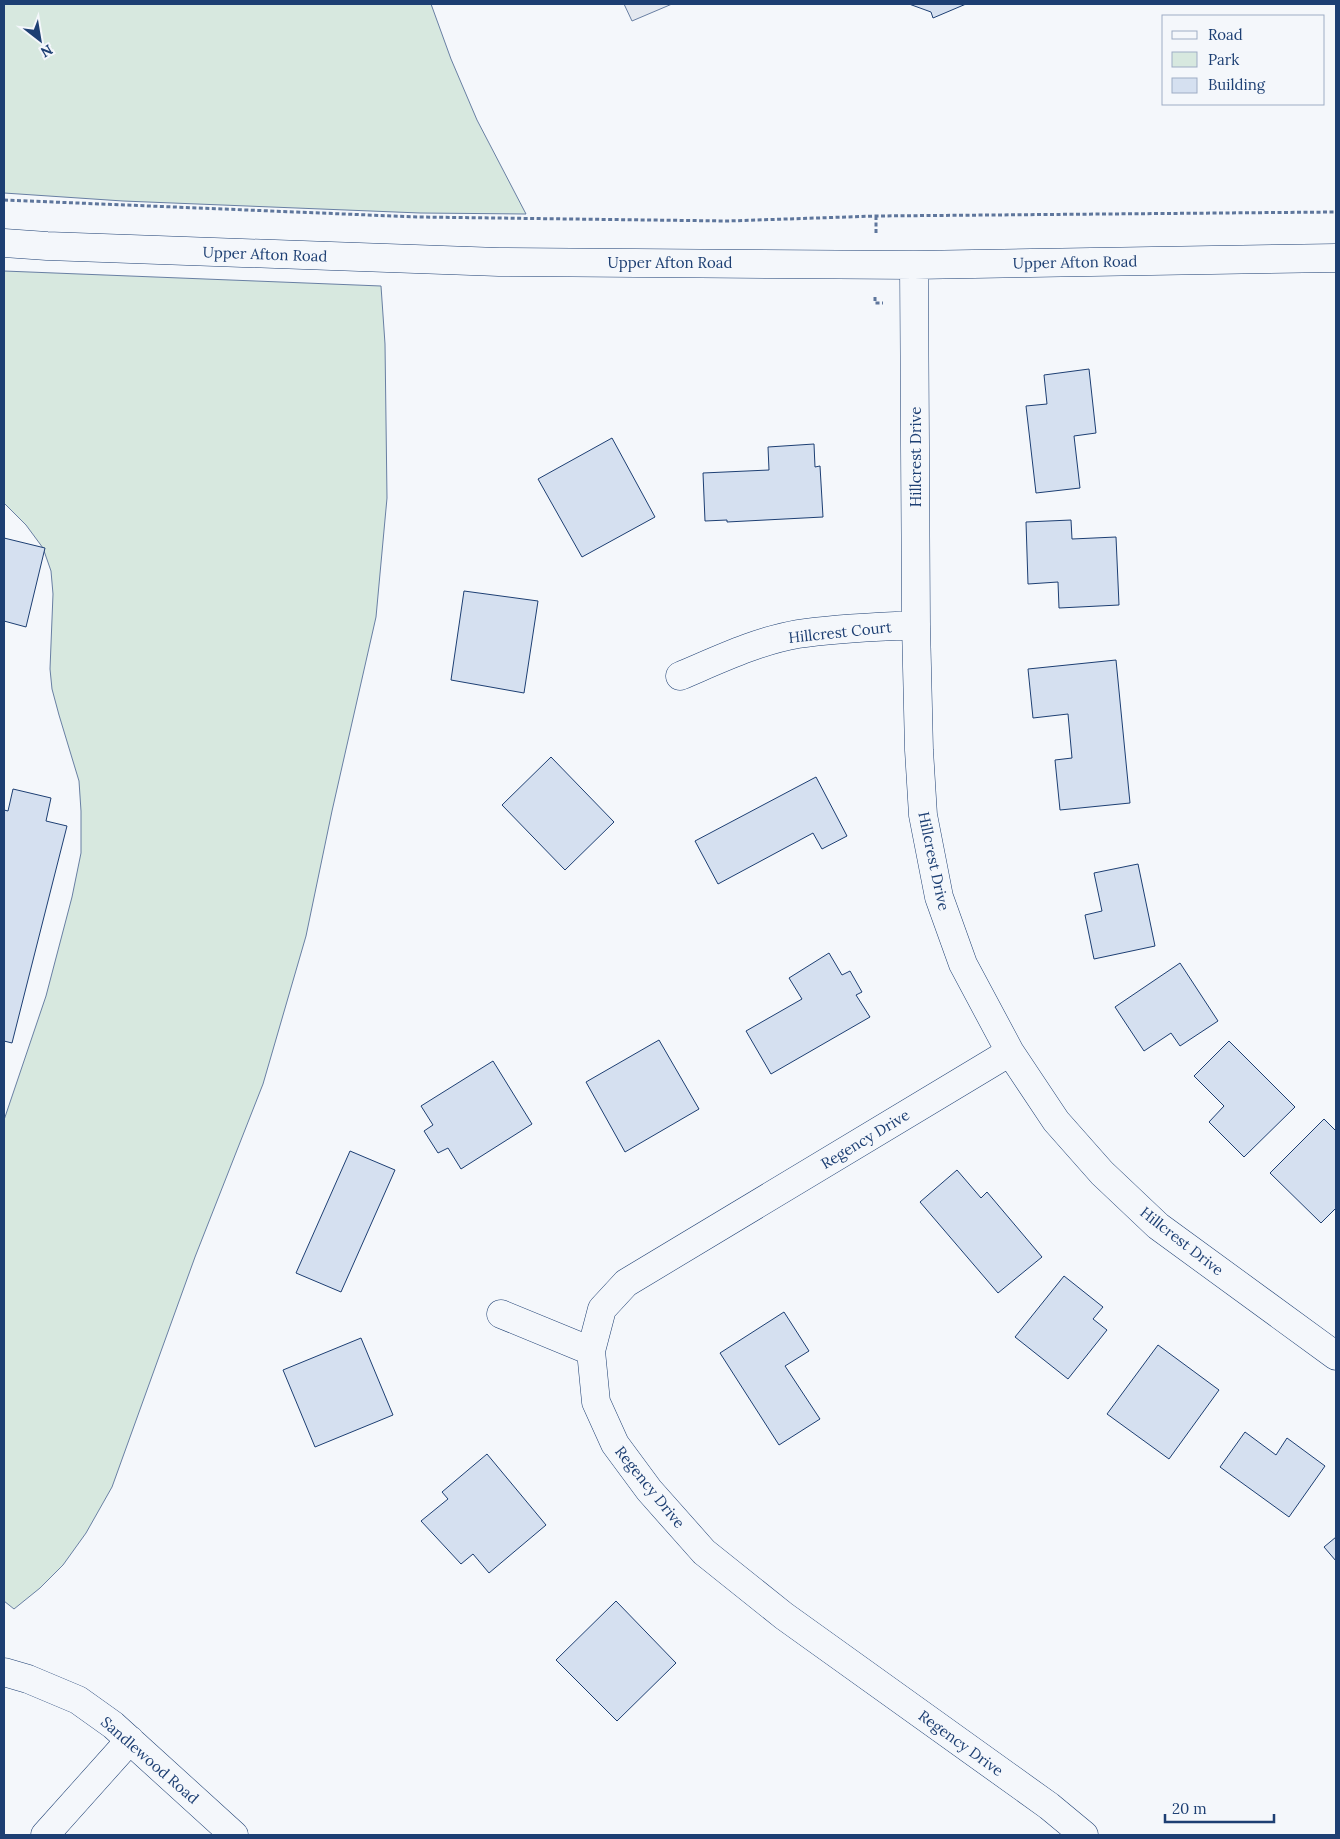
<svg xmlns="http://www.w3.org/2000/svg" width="1340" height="1839" viewBox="0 0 1340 1839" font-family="Lora,serif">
	<rect width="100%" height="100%" fill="#f4f7fb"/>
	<path fill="#d7e8df" stroke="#687fa3" d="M4 4H431L451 59 477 120 526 214 420 213 123 201 4 193Z
		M4 271 381 286 385 344 387 498 376 617 332 811 306 936 263 1084 195 1257 112 1487 86 1533 63 1565 40 1588 14 1609 4 1601V1120L46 996 72 897 81 853V811L79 781 59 715 52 689 50 669 53 594 51 571 43 548 26 525 4 503Z"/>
	<path fill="#e3e8f0" stroke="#687fa3" d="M624 4H672L632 21Z"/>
	<path fill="#d5e0f0" stroke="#1d3f73" d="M909 4H966L933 18 931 12Z
		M1089 369 1096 433 1074 436 1080 488 1036 493 1026 406 1047 404 1044 375Z
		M612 438 655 517 582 557 538 479Z
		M814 444 815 467 820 466 823 517 727 522V520L705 521 703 473 769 470 768 447Z
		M1071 520 1072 539 1116 537 1119 605 1059 608 1058 582 1028 584 1026 522Z
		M4 538 45 548 26 627 4 621Z
		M464 591 538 601 524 693 451 680Z
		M1116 660 1130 803 1060 810 1055 760 1072 758 1068 714 1033 718 1028 669Z
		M551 757 614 822 565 870 502 805Z
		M816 777 847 836 822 849 813 833 718 884 695 841Z
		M13 789 51 798 46 821 67 826 12 1043 4 1041V810L8 811Z
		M1138 864 1155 946 1094 959 1085 915 1102 911 1094 873Z
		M829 953 842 975 850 971 862 992 856 995 870 1017 771 1074 746 1031 802 999 789 978Z
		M1180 963 1218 1021 1180 1046 1171 1033 1144 1051 1115 1007Z
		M659 1040 699 1109 625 1152 586 1082Z
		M1229 1041 1295 1107 1244 1157 1209 1122 1224 1106 1194 1076Z
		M493 1061 532 1124 461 1169 448 1148 438 1153 424 1131 433 1125 421 1106Z
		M1324 1119 1336 1131V1208L1321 1223 1270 1173Z
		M350 1151 395 1170 341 1292 296 1273Z
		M957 1170 981 1198 987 1192 1042 1257 998 1293 920 1202Z
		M1064 1276 1103 1307 1093 1319 1107 1330 1068 1379 1015 1337Z
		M784 1312 809 1351 785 1366 820 1419 779 1445 720 1353Z
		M361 1338 393 1415 315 1447 283 1370Z
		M1158 1345 1219 1390 1169 1459 1107 1414Z
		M1245 1432 1276 1455 1287 1438 1325 1466 1289 1517 1220 1467Z
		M487 1454 546 1525 489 1573 473 1554 461 1564 421 1521 448 1499 442 1492Z
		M1336 1537V1561L1324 1547Z
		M616 1601 676 1663 617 1721 556 1660Z"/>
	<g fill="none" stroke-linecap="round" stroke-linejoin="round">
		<defs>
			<path id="minor" d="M4 243 47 246 499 262 914 265 1336 258
				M914 265 916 625 919 750 923 815 939 897 963 964 1010 1052 1056 1121 1102 1173 1158 1226 1336 1356
				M680 676C718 660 757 641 798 634 837 628 877 627 916 625
				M1010 1052 626 1283 602 1309 591 1351 596 1402 615 1444 649 1490 704 1552 784 1616 1049 1806 1084 1835
				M501 1314 591 1351
				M4 1672 28 1679 78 1700 113 1725 234 1835
				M45 1835 130 1740"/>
		</defs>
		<use href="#minor" stroke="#1d3f73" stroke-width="29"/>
		<path stroke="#5e769c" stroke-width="3" stroke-dasharray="4 2.5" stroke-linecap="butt" d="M4 200 417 217 727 221 876 216 1336 212
			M876 216V233
			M875 297V303H883"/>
		<use href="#minor" stroke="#f4f7fb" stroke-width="28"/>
	</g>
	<g text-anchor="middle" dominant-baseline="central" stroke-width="4" stroke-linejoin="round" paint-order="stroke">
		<g font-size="15" fill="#1d3f73" stroke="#f4f7fb">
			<text transform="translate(265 254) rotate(2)">Upper Afton Road</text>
			<text x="670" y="262">Upper Afton Road</text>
			<text transform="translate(1075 262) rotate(-1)">Upper Afton Road</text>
			<text transform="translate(915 457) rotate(-90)">Hillcrest Drive</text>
			<text transform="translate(840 632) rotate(-6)">Hillcrest Court</text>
			<text transform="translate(934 861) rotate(78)">Hillcrest Drive</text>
			<text transform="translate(865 1139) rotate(-31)">Regency Drive</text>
			<text transform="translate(1182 1241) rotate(38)">Hillcrest Drive</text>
			<text transform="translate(650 1487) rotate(51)">Regency Drive</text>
			<text transform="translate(961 1743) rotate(36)">Regency Drive</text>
			<text transform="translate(150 1760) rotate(41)">Sandlewood Road</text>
		</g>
	</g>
	<rect width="1340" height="1839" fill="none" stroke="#1d3f73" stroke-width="10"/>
	<rect x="1162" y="15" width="162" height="90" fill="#f4f7fb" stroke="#9eadc5"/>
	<rect x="1172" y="31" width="25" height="8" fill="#f4f7fb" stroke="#9eadc5"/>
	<text x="1208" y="40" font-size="15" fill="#1d3f73">Road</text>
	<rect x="1172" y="52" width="25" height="15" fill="#d7e8df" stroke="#9eadc5"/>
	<text x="1208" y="65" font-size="15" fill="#1d3f73">Park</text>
	<rect x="1172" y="78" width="25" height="15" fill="#d5e0f0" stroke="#9eadc5"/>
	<text x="1208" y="90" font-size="15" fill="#1d3f73">Building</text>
	<g transform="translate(40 40) rotate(149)" stroke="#f4f7fb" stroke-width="4" paint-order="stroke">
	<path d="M0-4L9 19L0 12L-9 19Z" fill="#1d3f73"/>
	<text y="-8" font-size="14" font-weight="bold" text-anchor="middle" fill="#1d3f73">N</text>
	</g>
	<path d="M1165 1814v8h109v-8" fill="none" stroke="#1d3f73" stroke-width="2.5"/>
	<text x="1172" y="1814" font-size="15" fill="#1d3f73" stroke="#f4f7fb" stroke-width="4" paint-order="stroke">20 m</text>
</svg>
